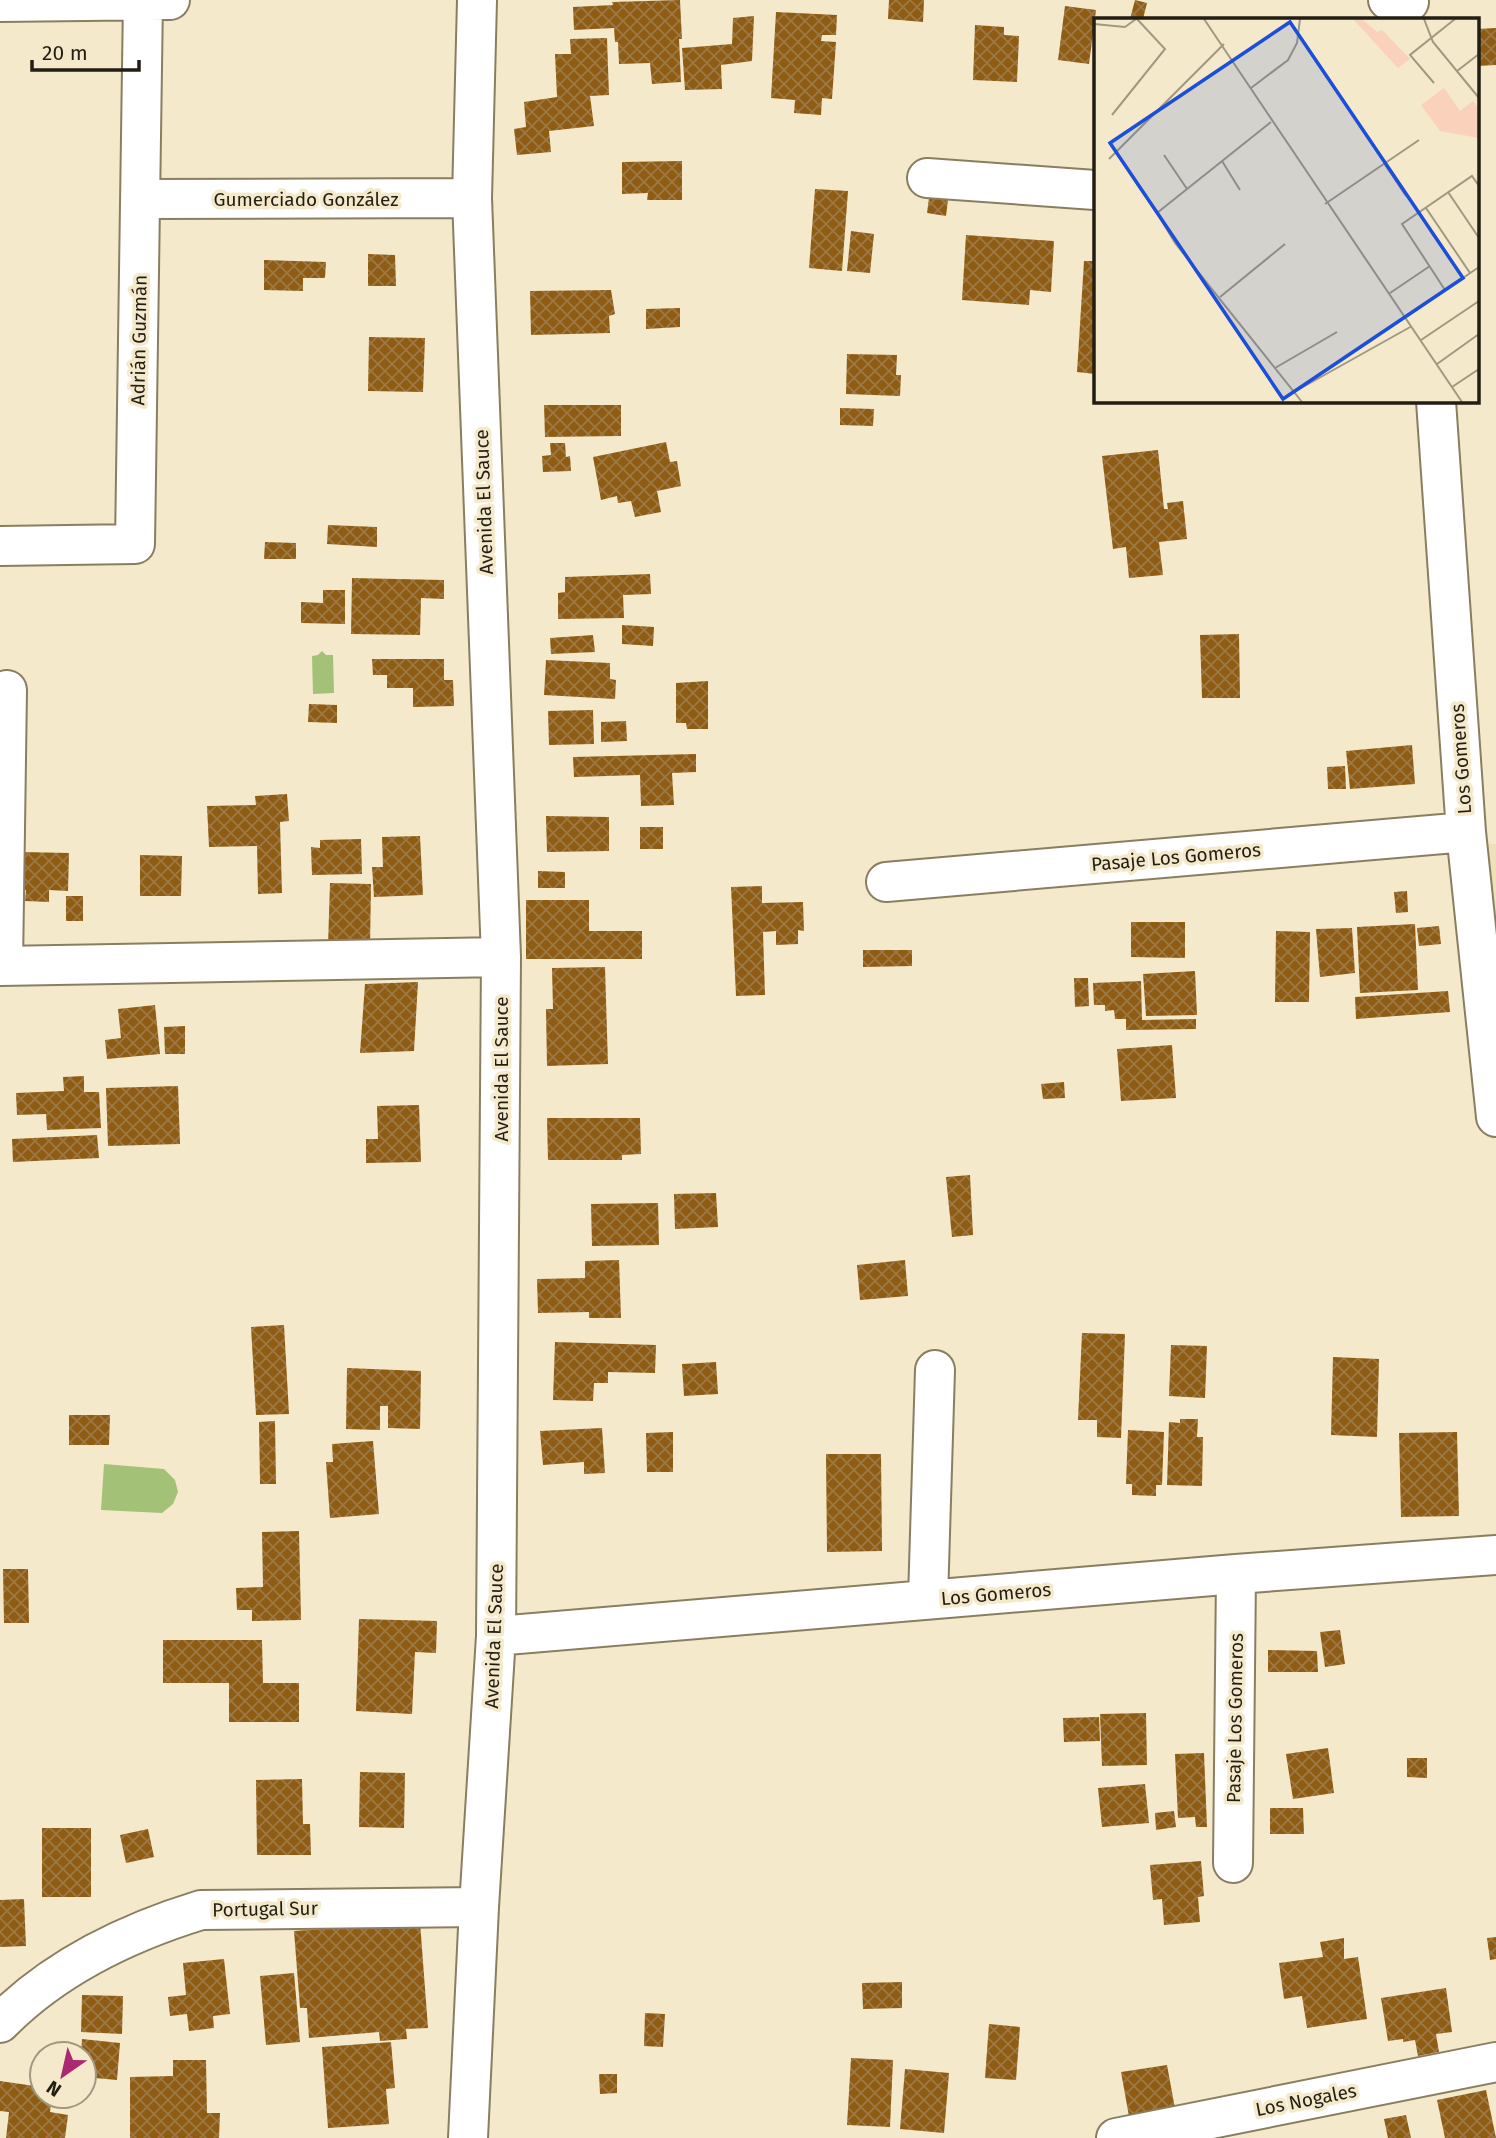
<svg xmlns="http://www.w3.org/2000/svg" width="1496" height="2138" viewBox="0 0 1496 2138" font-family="'Fira Sans',sans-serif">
	<defs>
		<pattern id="building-cross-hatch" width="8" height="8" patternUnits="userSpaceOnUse" patternTransform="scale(1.75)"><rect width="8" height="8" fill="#8f5c14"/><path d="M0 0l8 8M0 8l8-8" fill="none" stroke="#9d7945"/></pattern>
	</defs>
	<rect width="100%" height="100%" fill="#f5e9cb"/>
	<path fill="#efe0ba" d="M1484 844H1496V1014Z"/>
	<path fill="#a3c277" d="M322 651 326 655H333L334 693 313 694 312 656 318 655Z
		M104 1464 164 1469 175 1480 178 1492 173 1504 162 1513 101 1510Z"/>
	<path fill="url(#building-cross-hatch)" d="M680 0 682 39H679L681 82 652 84 650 63 619 64 618 42H615L614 28 574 30 573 7 613 5 612 2Z
		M889 0H924L923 22 888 19Z
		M1135 0 1147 3 1143 19H1130Z
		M1065 6 1096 10 1089 64 1058 60Z
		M776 12 837 15 836 35H822L821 41 836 42 832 99 822 98 821 115 794 113 795 100 771 98Z
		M754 16 752 61 721 65 722 89 685 90 682 48 732 44 733 18Z
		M975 25 1004 27V35L1019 36 1017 82 973 80Z
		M1496 28V65L1477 66V29Z
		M607 38 609 95 590 96 594 126 549 131 551 152 517 155 514 129 526 127 524 102 557 97 555 54H571L570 39Z
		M682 161V200H647L648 193 622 194V162Z
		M815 189 848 191 842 271 809 268Z
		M929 198 948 200 946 216 927 213Z
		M851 231 874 234 870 273 847 271Z
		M966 235 1054 241 1051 292 1030 290 1029 305 962 300Z
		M368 254 395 255 396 286H368Z
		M264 260 326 262 325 278H303V291L264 290Z
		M1084 261H1095V374L1077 372Z
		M611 290 615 314 609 316 610 333 531 335 530 291Z
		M680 308V327L646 329V309Z
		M369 337 425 338 423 392 368 391Z
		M847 354 897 355 896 375H901L900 396 846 394Z
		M544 405H621V436L545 437Z
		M840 408 874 409 873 426 840 425Z
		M666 442 670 462 677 461 681 486 657 491 661 512 635 517 631 501 618 503 617 496 601 500 593 457Z
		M550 443H565L566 457 570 456 571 471 543 472 542 456 551 455Z
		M1158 450 1164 509H1168L1167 503 1183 501 1187 539 1159 542 1163 575 1129 578 1126 547 1113 549 1102 456Z
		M328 525 377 527V547L327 544Z
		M265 542 296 543V559H264Z
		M650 574 651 594 623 595 624 618 558 619V593L565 592V577Z
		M352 578 444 580V599L421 598 420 635 351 634Z
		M323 590H345V624L301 623V602L323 603Z
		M622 625 654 627 653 646 622 644Z
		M1239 634 1240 698H1202L1200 635Z
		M593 635 595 652 551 654 550 638Z
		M372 659H444V680H453L454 706 413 707V688H387V675H373Z
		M546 660 610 663V679L616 680 615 699 544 695Z
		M708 681V729H687L686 723H676V683Z
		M309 704 337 705V723L308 722Z
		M593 710 594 744 549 745 548 711Z
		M626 721 627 741 601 742V722Z
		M1412 745 1415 784 1350 789 1346 751Z
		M696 754V772L672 773 674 805 641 806 640 775 574 777 573 757Z
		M1345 766 1346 789H1328L1327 767Z
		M287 794 289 821 280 822 282 893 258 894 257 846 209 847 207 806 256 805 255 796Z
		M546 816 609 817V851L547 852Z
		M640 827H663V849H640Z
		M420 836 423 895 374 897 372 867H383L382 837Z
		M361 839 362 874 312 875 311 847 320 848V840Z
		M23 852 69 853 68 891 49 890V902L25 901 26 890H22Z
		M140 855 182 856 181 896H140Z
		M538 871 565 872V888H538Z
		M330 883 371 884 370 947 328 946Z
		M762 886V903L803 902 804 931 798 930V944L776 945V931L763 932 765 995 736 996 731 887Z
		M1407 891 1408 912 1396 913 1394 892Z
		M66 896H83V921H66Z
		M526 900H589V931H642V959H526Z
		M1131 922H1185V958L1131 957Z
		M1415 924 1418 990 1360 993 1357 927Z
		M1439 926 1441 944 1419 946 1417 928Z
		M1352 928 1355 973 1320 977 1316 929Z
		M1276 931 1310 932 1309 1002H1275Z
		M863 950H912V966L863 967Z
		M605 967 608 1064 547 1066 546 1009H553L552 968Z
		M1195 971 1197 1015 1146 1016 1143 974Z
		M1074 978H1088L1089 1006 1075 1007Z
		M1141 981 1142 1020 1196 1019V1029L1126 1030V1019H1115L1114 1010 1105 1011V1005H1094L1093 983Z
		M418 982 414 1051 360 1053 365 984Z
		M1448 991 1450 1012 1356 1019 1355 997Z
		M155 1005 160 1054 107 1059 105 1040 121 1038 118 1009Z
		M185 1026V1054H165L164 1027Z
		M1172 1045 1176 1098 1121 1101 1117 1049Z
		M84 1076V1092H99L101 1128 47 1130 46 1114 17 1115 16 1093 64 1091 63 1077Z
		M1064 1082 1065 1098 1043 1099 1041 1084Z
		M178 1086 180 1144 108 1146 106 1088Z
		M419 1105 421 1162 366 1163V1139H378L377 1106Z
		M547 1118H640L641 1154 622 1155V1160H548Z
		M97 1135 99 1158 13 1162 12 1139Z
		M970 1175 973 1235 952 1237 946 1177Z
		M716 1193 718 1227 675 1229 674 1194Z
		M658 1203 659 1245 592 1246 591 1204Z
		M619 1260 621 1318H589V1312L538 1313 537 1279 585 1278V1261Z
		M905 1260 908 1296 860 1300 857 1265Z
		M284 1325 289 1414 256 1415 251 1327Z
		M1082 1333 1125 1334 1121 1438 1097 1437V1420H1078Z
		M555 1342 656 1345 655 1373 608 1372V1383H594L593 1401 553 1400Z
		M1171 1345 1207 1346 1205 1398 1169 1396Z
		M1333 1357 1379 1359 1377 1437 1331 1435Z
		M716 1362 718 1394 684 1396 682 1364Z
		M347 1368 421 1371 420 1429 388 1428V1406H380V1430L346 1429Z
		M69 1415H110L109 1445H69Z
		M1180 1419H1198L1197 1437H1203L1202 1486 1167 1485 1169 1422 1180 1423Z
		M275 1421 276 1484H260L259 1422Z
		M602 1428 605 1473 584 1474V1462L543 1465 540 1431Z
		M1128 1430 1164 1432 1162 1485H1156V1496L1132 1495V1484H1126Z
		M673 1432V1472H647L646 1433Z
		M1457 1432 1459 1516 1401 1517 1399 1433Z
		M373 1441 379 1514 330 1518 326 1462H333L332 1444Z
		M826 1454H881L882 1551 827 1552Z
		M299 1531 301 1620 252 1621V1610H237L236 1588 263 1587 262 1532Z
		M3 1569H28L29 1623H4Z
		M359 1619 437 1621 436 1653 415 1652 412 1714 356 1711Z
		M1340 1630 1345 1664 1325 1667 1320 1632Z
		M163 1640H262L263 1683H299V1722H229V1683H163Z
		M1268 1650 1317 1651 1318 1672H1268Z
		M1146 1713 1147 1765 1102 1766 1100 1714Z
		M1099 1717 1100 1741 1064 1742 1063 1718Z
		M1328 1748 1334 1793 1293 1799 1286 1754Z
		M1204 1753 1207 1827H1196L1195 1817 1178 1818 1175 1754Z
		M1407 1758H1427V1778L1407 1777Z
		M360 1772 405 1773 404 1828 359 1827Z
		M302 1779 303 1824H310L311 1855H257L256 1780Z
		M1145 1784 1149 1823 1102 1827 1098 1788Z
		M1270 1808H1303L1304 1834H1270Z
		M1174 1811 1176 1827 1156 1830 1155 1813Z
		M42 1828H91V1897H42Z
		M148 1829 154 1857 126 1863 120 1835Z
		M1201 1861 1204 1896 1198 1897 1200 1922 1164 1925 1162 1899 1153 1900 1150 1865Z
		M24 1899 26 1946 0 1947V1900Z
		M420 1922 428 2028 406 2029 407 2039 380 2041 379 2032 309 2038 307 2008H300L294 1931Z
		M1496 1937V1959L1490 1960 1487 1938Z
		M1344 1938V1959L1358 1957 1367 2019 1307 2028 1302 1996 1284 1999 1279 1963 1323 1957 1320 1942Z
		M224 1959 230 2014 213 2016 214 2028 189 2031 187 2014 170 2016 168 1997 186 1995 183 1963Z
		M294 1973 300 2042 266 2045 260 1976Z
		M902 1982V2008L863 2009 862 1983Z
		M1446 1988 1452 2032 1436 2034 1439 2052 1418 2056 1415 2040 1403 2042V2039L1388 2041 1381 1998Z
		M82 1995 123 1996 122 2034 81 2032Z
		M645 2013 665 2014 663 2047 644 2046Z
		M989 2024 1020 2027 1016 2080 985 2078Z
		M82 2039 120 2043 117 2080 84 2077V2054H81Z
		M391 2042 395 2088 386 2089 389 2124 328 2128 322 2047Z
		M851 2058 893 2060 890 2127 847 2125Z
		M173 2060H206L207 2113H220L219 2138H130V2077L173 2076Z
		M1167 2065 1176 2114 1130 2122 1121 2072Z
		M905 2069 949 2073 944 2133 900 2129Z
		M599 2074H617V2093L600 2094Z
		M0 2081 42 2087V2096H52L50 2112 68 2115 65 2138H6L9 2112 0 2111Z
		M1486 2090 1496 2138H1445L1437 2100Z
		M1406 2115 1411 2138H1388L1384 2119Z"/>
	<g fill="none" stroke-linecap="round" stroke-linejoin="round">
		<defs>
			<path id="minor" d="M1388 0 1409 2
				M0 2 170 0
				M927 178 1095 190
				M141 199 472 198
				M1436 401 1466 832 1496 1117
				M0 546 135 544 143 0
				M886 882 1466 832
				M0 966 501 957
				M3 966 7 690
				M928 1599 935 1370
				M496 1636 1236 1574 1496 1555
				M1233 1863 1236 1574
				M0 2023C55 1967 126 1933 201 1910L479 1907
				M468 2138 479 1907 496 1636 501 957 472 198 477 0
				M1116 2138 1496 2062"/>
		</defs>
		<use href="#minor" stroke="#897e62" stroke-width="42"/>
		<use href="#minor" stroke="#fff" stroke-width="38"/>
	</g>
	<g text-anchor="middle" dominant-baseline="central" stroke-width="7" stroke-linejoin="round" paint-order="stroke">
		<g font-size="19" fill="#231e13" stroke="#f5e9cb">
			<text x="306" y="199">Gumerciado González</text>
			<text transform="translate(139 340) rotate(-89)">Adrián Guzmán</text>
			<text transform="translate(484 502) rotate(-92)">Avenida El Sauce</text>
			<text transform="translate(1461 759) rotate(-94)">Los Gomeros</text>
			<text transform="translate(1176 857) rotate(-5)">Pasaje Los Gomeros</text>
			<text transform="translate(501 1069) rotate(-90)">Avenida El Sauce</text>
			<text transform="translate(996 1594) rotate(-5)">Los Gomeros</text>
			<text transform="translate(494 1636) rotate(-88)">Avenida El Sauce</text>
			<text transform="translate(1235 1718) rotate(-89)">Pasaje Los Gomeros</text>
			<text transform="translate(265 1909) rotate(-1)">Portugal Sur</text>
			<text transform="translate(1306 2100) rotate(-11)">Los Nogales</text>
		</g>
	</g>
	<g transform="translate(1094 18)">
		<rect width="385" height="385" fill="#f5e9cb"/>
		<path d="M259 1H268L283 14 288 12 316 41 304 50ZM350 70 366 93 379 83 385 91V120L346 113 327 87Z" fill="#fad1ba"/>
		<path fill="none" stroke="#a19881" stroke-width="2" d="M110 1 368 384M330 1 339 24 385 80M0 6 31 9 42 1M363 53 385 36M340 65 316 37 361 1M157 70 194 42 203 25 206 1M18 97 71 31 43 1M177 104 63 195 81 225 208 384M70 137 93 171M15 141 130 26M128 143 146 172M290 145 312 178M41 163 63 195M354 174 385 220M231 186 325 122M332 190 376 255M351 272 308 206 378 158 385 168M296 275 336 248M126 279 191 226M312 299 385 249M327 322 385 283M343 346 385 316M181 350 243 314M358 369 385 351M200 374 318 308"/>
		<path fill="#1d4ed8" fill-opacity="0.15" stroke="#1d4ed8" stroke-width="3.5" d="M196 4 369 260 189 381 16 125Z"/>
		<rect width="385" height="385" fill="none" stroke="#231e13" stroke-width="3.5"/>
	</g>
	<g transform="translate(63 2075) rotate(214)"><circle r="33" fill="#f5e9cb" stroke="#a19881" stroke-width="2"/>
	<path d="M0-5L12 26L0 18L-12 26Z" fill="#ac2870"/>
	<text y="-10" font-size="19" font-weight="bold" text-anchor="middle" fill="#231e13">N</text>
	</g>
	<path d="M32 60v10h107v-10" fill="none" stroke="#231e13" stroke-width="3.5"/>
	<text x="42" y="60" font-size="21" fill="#231e13" stroke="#f5e9cb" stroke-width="5" paint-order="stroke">20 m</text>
</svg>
